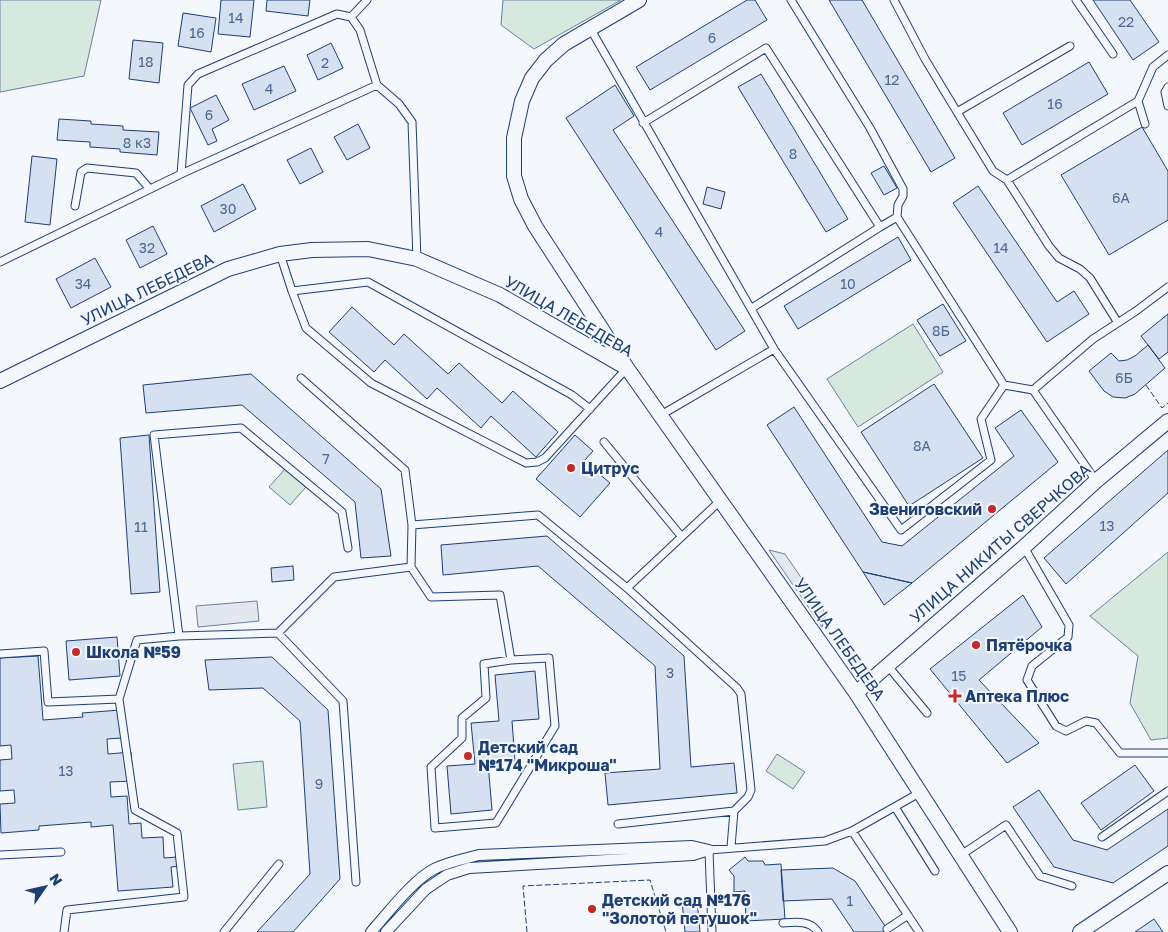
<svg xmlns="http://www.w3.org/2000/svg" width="1168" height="932" viewBox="0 0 1168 932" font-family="'Golos Text',sans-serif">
	<rect width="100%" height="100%" fill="#f4f7fb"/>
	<path fill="#d7e8df" stroke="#687fa3" d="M0 0H101L84 76 0 92Z
		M503 0H621L534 49 501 25Z
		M913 324 943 372 858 427 827 379Z
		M285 469 306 487 290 505 269 487Z
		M1168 552V738L1151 740 1130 703 1138 656 1090 616Z
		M777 754 805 772 793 789 766 771Z
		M263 761 267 807 238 810 233 764Z"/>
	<path fill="#e3e8f0" stroke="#687fa3" d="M769 550 785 554 826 614 822 627Z
		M257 601 259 621 198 627 196 606Z"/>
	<path fill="#d5e0f0" stroke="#1d3f73" d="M221 0H254L250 37 218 34Z
		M267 0H310L308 16 266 11Z
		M747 0H755L767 20 650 90 636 67Z
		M829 0H862L955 158 931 172Z
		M1093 0H1130L1159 42 1133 60Z
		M183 13 216 18 211 52 178 46Z
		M133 40 163 43 159 83 129 79Z
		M331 43 343 68 318 80 307 55Z
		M1089 62 1108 94 1022 145 1003 113Z
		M284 66 296 91 254 110 242 84Z
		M761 74 848 219 826 232 738 87Z
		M615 85 634 116 613 130 745 331 716 350 566 118Z
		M216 95 229 120 212 129 217 141 208 145 190 108Z
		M59 119 91 121V124L123 126V130L159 132 157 155 120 152V149L90 147V142L57 140Z
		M358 124 370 148 347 160 334 137Z
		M1142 127 1168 171V220L1109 255 1061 175Z
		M311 148 323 172 300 184 287 160Z
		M32 156 57 159 50 225 25 222Z
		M884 166 897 188 884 195 871 173Z
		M243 184 256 209 214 232 201 206Z
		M978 186 1057 302 1074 291 1089 314 1047 342 953 203Z
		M707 187 725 192 721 209 703 204Z
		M153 226 167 254 140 268 126 240Z
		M898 237 911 260 798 329 784 306Z
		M95 258 111 287 71 308 56 279Z
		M943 304 966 341 940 356 917 320Z
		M352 307 394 345 404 334 448 374 459 363 502 403 513 391 558 432 536 457 491 416 481 428 437 388 427 399 385 360 374 372 329 332Z
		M1168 314V352L1159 359 1141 336Z
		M1148 345 1165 368 1135 394 1125 398 1113 397 1104 391 1089 371 1111 353 1119 361 1127 360 1135 356Z
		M251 374 381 489 391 556 361 558 355 502 242 405 146 413 143 385Z
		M934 384 983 458 909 506 861 432Z
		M794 407 882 542 902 546 1014 456 995 428 1021 410 1058 462 912 583 863 572 767 425Z
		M149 435 160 592 131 594 120 438Z
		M575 435 593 451 584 461 610 483 580 517 536 479Z
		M1168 450V493L1066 584 1044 558Z
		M547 536 684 656 691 767 734 763 737 793 608 805 605 773 660 769 655 666 538 566 443 575 441 545Z
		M293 566 294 580 272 582 271 568Z
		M863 572 912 583 884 605Z
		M1023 595 1042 627 979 680 1039 743 1007 763 930 669Z
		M117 637 120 676 69 680 66 641Z
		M38 656 43 720 83 717 82 713 120 710 122 738 107 739 108 754 131 752 133 781 110 782 111 797 127 796 129 824 141 823 142 838 163 837 164 858 178 857 179 866 171 867 173 887 118 891 113 825 91 827V822L39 826V830L1 833 0 804 15 803 14 790 0 791V760L12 759 11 745 0 746V658Z
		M272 657 328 710 340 879 293 932H257L310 874 300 721 263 688 209 690 205 660Z
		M535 671 539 719 512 721 515 761 488 763 492 810 451 814 447 766 475 764 471 723 499 721 495 675Z
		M1135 765 1154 791 1101 830 1081 803Z
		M1039 790 1073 840 1107 850 1168 809V846L1113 883 1054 867 1013 807Z
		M745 857 748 861H763L765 865 781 864 785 919 746 921 745 891 734 892V876L729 870Z
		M833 868 855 881 887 929 883 932H854L832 899 783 901 781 870Z
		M697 899 700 932H685L682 901Z
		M1154 919 1163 932H1135Z"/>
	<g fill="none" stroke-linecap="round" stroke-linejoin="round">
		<defs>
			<path id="service" d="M791 0 870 128 903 189V196L898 205 897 217 880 227
				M894 0 925 59 957 112 1070 46
				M1076 0 1113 54
				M351 17 367 0
				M590 28 774 349 901 530 991 460 981 419 1004 385 1033 390 1096 481
				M1168 87 1165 92 1168 106
				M1138 101 1145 124
				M957 112 993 171 1007 180
				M643 123 766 48 880 227 752 308
				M181 174 188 85 198 74 337 14 351 17 360 30 377 85 399 104 412 122 417 259
				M75 206 81 172 87 168 136 173 149 188
				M897 217 1004 385
				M280 254 292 291 306 328 371 383 526 463 537 462 545 458 627 368
				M0 262 181 174 377 85
				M292 291 368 282 572 395 590 409
				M1118 323 1090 278 1080 269 1059 258 1049 246 1007 180 1138 101 1153 67 1168 55
				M1033 390 1093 339 1136 311 1168 287
				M661 415 774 349
				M604 442 681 536
				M412 525 538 515 627 588 721 500
				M1024 547 1069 625 1068 637 1032 666 1027 680 1056 726 1066 731 1086 721 1096 723 1120 753H1168
				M348 548 342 512 241 428 154 435 179 636 278 633 343 701 356 882
				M411 567 431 597 500 595 511 660 484 664 486 698 462 718V738L431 767 435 828 496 823 555 726 549 658 511 660
				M627 588 737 688 741 694 751 790 748 797 734 811 731 847
				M278 633 334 577 411 567 412 525 405 470 301 378
				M0 654 44 651 48 702 119 699
				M887 665 927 713
				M895 807 935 871
				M618 824 734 811
				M852 831 919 932
				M1102 837 1168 791
				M0 855 61 852
				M961 855 1006 825 1040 876 1072 886
				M783 923C795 922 810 920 818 932
				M887 929 908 915
				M64 932 67 910 184 897 177 833 135 810 119 699 137 640 179 636
				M224 932 279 864
				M712 932 709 850 825 841 852 831 921 792"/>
			<path id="pedestrian" d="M371 932C388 913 413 880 434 869 448 862 464 859 479 855L692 846 709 850 693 855 469 868 447 875 426 889 386 932"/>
			<path id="minor" d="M639 0 564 44 546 60 532 78 522 101 514 138V176L521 199 535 226 627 368 856 693 1010 932
				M0 381 228 269 280 254 312 250 368 249 417 259 500 295 625 367
				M856 693 1024 547 1096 481 1168 421
				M1080 932 1168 873"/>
		</defs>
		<use href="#service" stroke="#1d3f73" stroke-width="9"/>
		<use href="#pedestrian" stroke="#1d3f73" stroke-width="12"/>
		<use href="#minor" stroke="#1d3f73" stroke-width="16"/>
		<use href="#service" stroke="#f4f7fb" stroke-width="7"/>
		<use href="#pedestrian" stroke="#f4f7fb" stroke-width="10"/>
		<use href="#minor" stroke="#f4f7fb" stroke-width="14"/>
		<path stroke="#1d3f73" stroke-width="1" stroke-dasharray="6 2.5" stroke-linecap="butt" d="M1146 385 1162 408 1168 403
			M527 932 523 886 650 880 666 932"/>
	</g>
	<g fill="#c62828" stroke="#f4f7fb" stroke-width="2">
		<circle cx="571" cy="468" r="5"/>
		<circle cx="992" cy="509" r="5"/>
		<circle cx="976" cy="645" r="5"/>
		<circle cx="76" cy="652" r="5"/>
		<path d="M952.5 688.5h5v5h5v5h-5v5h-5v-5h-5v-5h5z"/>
		<circle cx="468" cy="756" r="5"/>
		<circle cx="592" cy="909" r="5"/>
	</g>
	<g text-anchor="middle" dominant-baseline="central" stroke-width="4" stroke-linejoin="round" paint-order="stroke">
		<g font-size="14" fill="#4b6792">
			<text x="236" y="17">14</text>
			<text x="1126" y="21">22</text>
			<text x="197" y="32">16</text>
			<text x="712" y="37">6</text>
			<text x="146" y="61">18</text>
			<text x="325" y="62">2</text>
			<text x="892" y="79">12</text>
			<text x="269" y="88">4</text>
			<text x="1055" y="103">16</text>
			<text x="209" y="114">6</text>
			<text x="137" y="142">8 к3</text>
			<text x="793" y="153">8</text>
			<text x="1121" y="197">6А</text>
			<text x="228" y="208">30</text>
			<text x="659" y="231">4</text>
			<text x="147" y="247">32</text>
			<text x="1001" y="247">14</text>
			<text x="83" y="283">34</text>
			<text x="848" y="283">10</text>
			<text x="941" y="330">8Б</text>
			<text x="1124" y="377">6Б</text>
			<text x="922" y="445">8А</text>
			<text x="326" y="458">7</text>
			<text x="1107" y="525">13</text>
			<text x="141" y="526">11</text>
			<text x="670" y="672">3</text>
			<text x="959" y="675">15</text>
			<text x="66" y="770">13</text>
			<text x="319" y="783">9</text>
			<text x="850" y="900">1</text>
		</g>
		<g font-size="16" fill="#1d3f73" stroke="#f4f7fb">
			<text transform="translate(147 289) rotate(-26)">УЛИЦА ЛЕБЕДЕВА</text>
			<text transform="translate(569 316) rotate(30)">УЛИЦА ЛЕБЕДЕВА</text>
			<text transform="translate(1000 543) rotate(-41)">УЛИЦА НИКИТЫ СВЕРЧКОВА</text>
			<text transform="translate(840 639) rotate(55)">УЛИЦА ЛЕБЕДЕВА</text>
		</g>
		<g font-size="16" font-weight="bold" fill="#1d3f73" stroke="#f4f7fb" text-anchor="start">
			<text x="581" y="468">Цитрус</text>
			<text x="982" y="509" text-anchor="end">Звениговский</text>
			<text x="986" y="645">Пятёрочка</text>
			<text x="86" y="652">Школа №59</text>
			<text x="965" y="696">Аптека Плюс</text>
			<text x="478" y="747">Детский сад<tspan x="478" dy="18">№174 "Микроша"</tspan></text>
			<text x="602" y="900">Детский сад №176<tspan x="602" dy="18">"Золотой петушок"</tspan></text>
		</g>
	</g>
	<g transform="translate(45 887) rotate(56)" stroke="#f4f7fb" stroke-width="4" paint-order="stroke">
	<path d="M0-4L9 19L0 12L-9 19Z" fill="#1d3f73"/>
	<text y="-8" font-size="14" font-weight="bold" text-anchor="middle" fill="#1d3f73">N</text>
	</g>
</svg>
